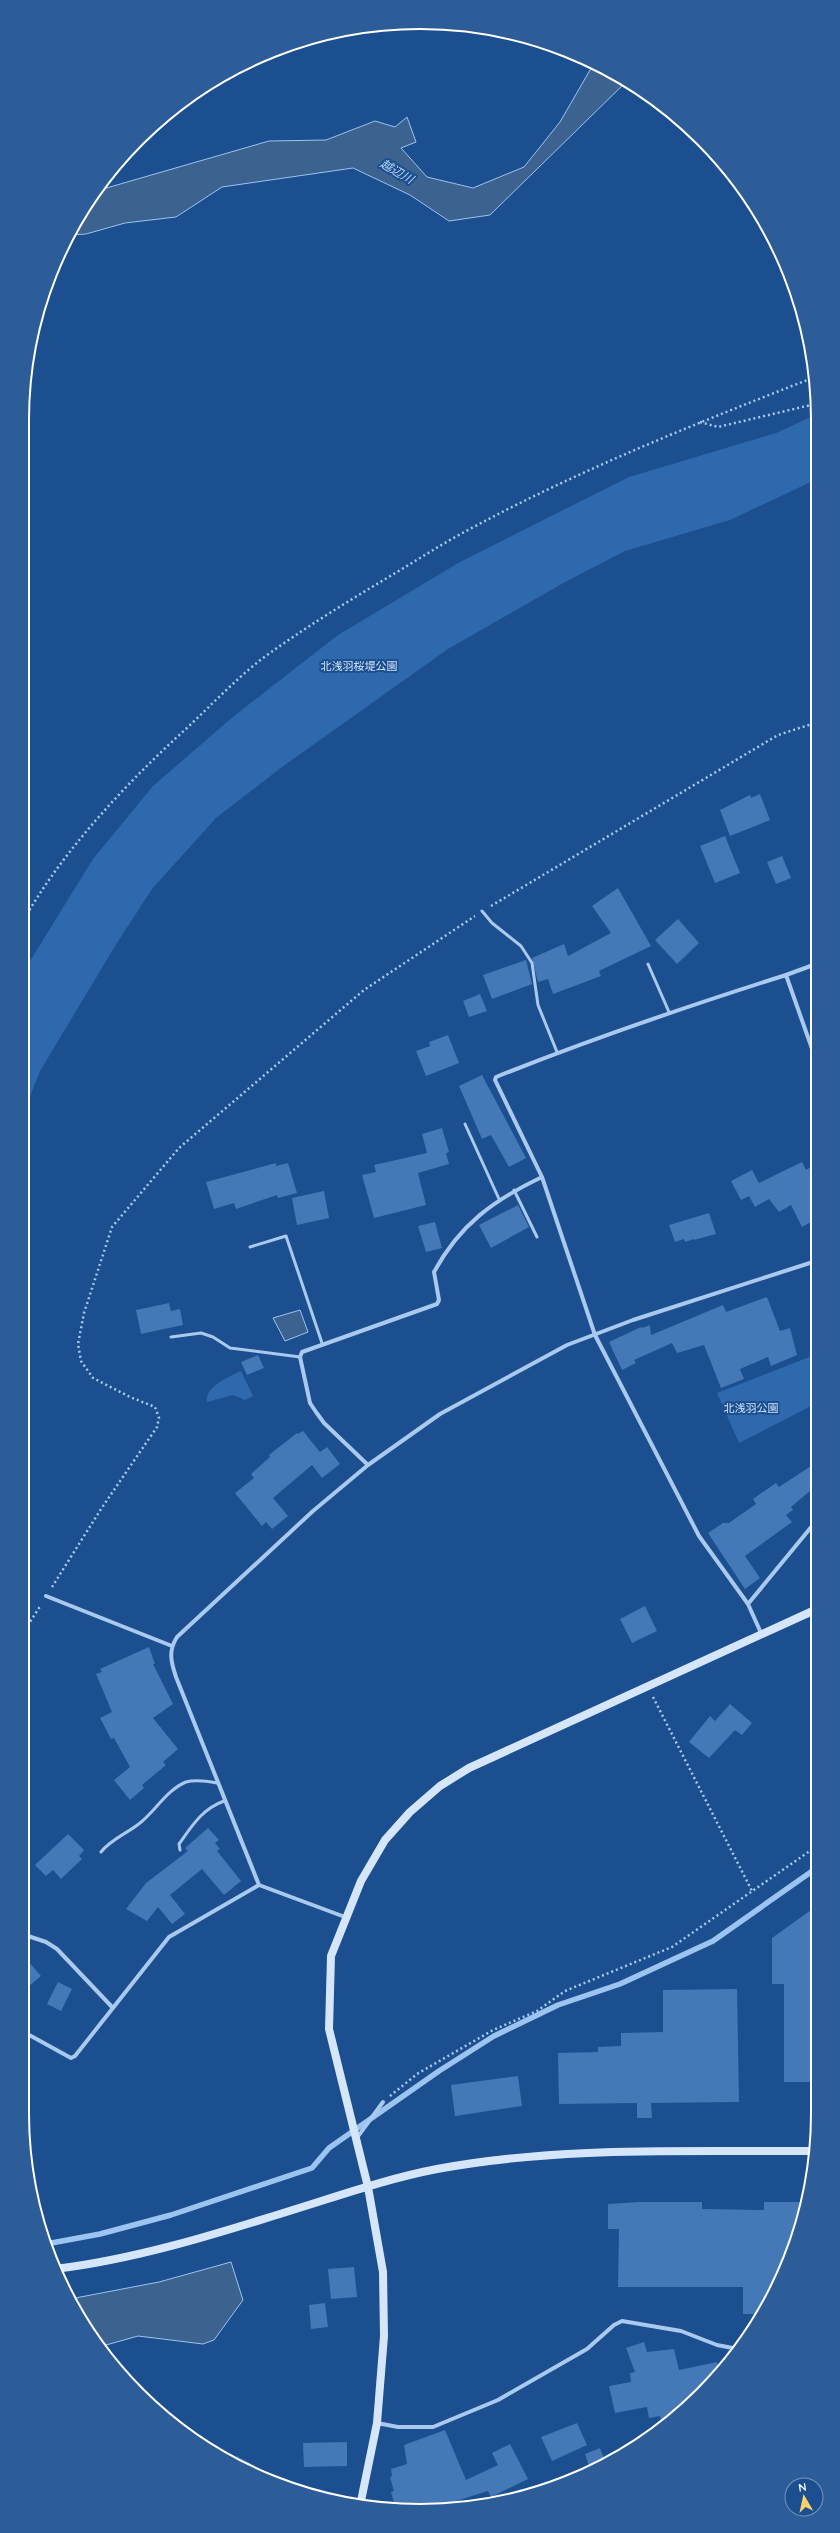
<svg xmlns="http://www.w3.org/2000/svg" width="840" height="2533" viewBox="0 0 840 2533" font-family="Quicksand,'Noto Sans JP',sans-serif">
	<rect width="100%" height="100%" fill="#1b4f8f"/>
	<path fill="#2e69ad" d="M815 415V480L730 520 625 551 567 581 448 649 282 767 216 818 152 889 117 943 40 1071 22 1117V974L93 859 153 786 234 716 338 635 460 562 629 477 776 433Z
		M817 1354V1403L739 1443 717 1393Z
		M241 1371 253 1396 245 1400 233 1395 207 1402C204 1387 230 1376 241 1371Z
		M237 2456 259 2468 275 2482 234 2464 233 2461Z"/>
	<path fill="#3c6290" stroke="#9cc4f0" d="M595 66 627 81 490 215 449 221 410 195 353 168 222 187 176 217 125 223 86 234 69 235 96 191 269 141 326 140 375 121 395 127 407 117 416 142 401 148 427 177 473 188 524 167 560 122 590 70Z
		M300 1310 308 1332 285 1341 273 1318Z
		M231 2262 243 2300 214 2340 203 2344 138 2336 99 2347 89 2334 70 2299 159 2282Z"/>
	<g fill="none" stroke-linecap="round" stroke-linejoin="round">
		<path stroke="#9cc4f0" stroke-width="5.5" d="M46 2244 100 2234 171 2215 312 2168 329 2148 439 2071 494 2036 558 2005 620 1984 713 1941 818 1867"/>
	</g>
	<path fill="#4478b7" d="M760 794 770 820 730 836 720 810 750 795 751 798Z
		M725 836 740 873 715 883 700 846Z
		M782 856 791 878 776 884 767 862Z
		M618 888 651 946 599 971 601 976 553 994 548 979 538 982 532 958 564 944 568 956 611 933 592 906Z
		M678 919 699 943 677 964 655 940Z
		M526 960 532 984 492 999 483 975Z
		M480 994 487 1011 469 1017 463 1001Z
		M448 1035 459 1063 426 1076 416 1051 430 1046 429 1042Z
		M482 1075 526 1158 509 1167 491 1135 482 1139 459 1086Z
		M442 1128 449 1152 446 1153 449 1164 418 1173 426 1205 374 1218 362 1175 376 1172 374 1165 427 1153 422 1134Z
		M802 1162 806 1170 816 1164V1219L802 1227 791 1205 779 1212 769 1199 755 1207 749 1196 741 1200 731 1181 752 1170 759 1183Z
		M276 1163V1166L288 1163 297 1193 278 1198 277 1195 236 1209 234 1203 214 1209 206 1182Z
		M324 1191 329 1218 297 1225 292 1198Z
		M518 1205 529 1227 491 1248 479 1225Z
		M709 1213 716 1234 694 1240V1239L685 1242 684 1239 675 1242 669 1225Z
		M435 1222 442 1248 426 1252 418 1226Z
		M767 1297 780 1331 790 1328 797 1355 771 1366 768 1357 740 1369 744 1379 721 1388 704 1345 677 1353 672 1343 634 1360 636 1363 622 1370 609 1342 641 1327 642 1328 650 1325 651 1335 723 1305 726 1312Z
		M169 1303 171 1311 180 1309 183 1325 141 1334 136 1310Z
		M258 1355 264 1368 247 1375 241 1362Z
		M303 1431 320 1452 327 1447 340 1464 322 1478 312 1465 273 1498 288 1516 272 1529 266 1522 262 1526 235 1493 254 1478 251 1474 270 1457 269 1455 297 1433 298 1434Z
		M817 1462V1485L791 1507 793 1510 786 1515 792 1522 745 1556 760 1578 745 1589 708 1533 723 1523H729L756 1504 753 1499 776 1483 779 1487Z
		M645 1606 657 1631 632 1643 620 1619Z
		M149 1647 155 1664H153L173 1704 153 1718 178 1749 163 1762 166 1765 142 1785 144 1788 130 1800 114 1780 130 1767 114 1738 111 1739 100 1718 112 1712 96 1674 102 1672 100 1669Z
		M730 1704 752 1723 742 1735 735 1730 709 1758 689 1742 710 1716 715 1721Z
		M208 1828 219 1840 215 1843 220 1849 217 1851 241 1881 224 1895 202 1869 170 1895 185 1914 172 1924 158 1907 147 1921 126 1909 146 1883 188 1851 185 1848Z
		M68 1834 84 1850 79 1856 82 1859 61 1879 53 1870 46 1876 35 1865Z
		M818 1905V2082H784V1984H772V1938Z
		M22 1954 41 1976 22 1992Z
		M58 1982 72 1989 61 2011 47 2004Z
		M737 1989 739 2102 651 2103 652 2118H637V2103L559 2104 558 2053 598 2052V2047L621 2046V2033L663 2032V1990Z
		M518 2076 522 2106 455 2116 451 2085Z
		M639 2202H702V2209L764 2210V2202H806L804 2216 788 2266 762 2314H743V2287H618L619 2229H608V2204Z
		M354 2267 357 2297 331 2299 328 2269Z
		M325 2303 328 2327 311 2329 309 2305Z
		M644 2342 647 2352 674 2349 679 2370 717 2362 719 2373 701 2395 662 2427 660 2416 649 2418 647 2407 615 2413 609 2386 631 2382 630 2373 635 2372 626 2348Z
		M577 2423 587 2445 552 2461 541 2437Z
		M445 2430 466 2480 498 2465 492 2453 510 2444 528 2479 491 2497 488 2491 427 2510 396 2509 391 2492 394 2491 390 2477 392 2476 391 2469 407 2464 404 2445Z
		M347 2442V2466L304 2467 303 2443Z
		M600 2448 606 2464 591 2472 585 2454Z"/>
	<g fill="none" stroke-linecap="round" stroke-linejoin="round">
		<path stroke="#a9c9ee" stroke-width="2.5" stroke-dasharray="2 3" stroke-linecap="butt" d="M700 422 718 427 815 404
			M491 906 778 735 815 723
			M22 923C59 856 120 790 176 738 205 712 232 682 263 658 303 629 345 603 387 578 414 562 440 545 468 530 579 470 697 423 815 377
			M52 1587 101 1509 157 1427 159 1418 155 1407 130 1397 93 1378 81 1361 78 1344 84 1313 112 1227 179 1148 364 990 475 916
			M22 1634 41 1605
			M653 1697 752 1891
			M390 2096 417 2074 493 2030 537 2011 565 1991 672 1947 817 1846"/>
		<path stroke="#a9c9ee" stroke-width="3" d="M482 911 492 923 521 946 532 963 538 1005 557 1052
			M648 964 669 1012
			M465 1124 499 1199
			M514 1190 537 1237
			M250 1247 286 1236 322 1343
			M171 1337 201 1333 213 1337 230 1348 300 1357
			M180 1850 179 1844C192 1826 202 1809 224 1801
			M101 1852C111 1839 128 1833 140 1823 155 1811 168 1789 186 1782 196 1779 207 1781 217 1783"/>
		<path stroke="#a9c9ee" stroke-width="4" d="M816 964 786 975 816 1060
			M368 1465 324 1423 316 1412 310 1403 300 1357 302 1352 437 1304 439 1300 434 1272C460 1224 494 1200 542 1177
			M46 1596 172 1646
			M748 1604 817 1520
			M761 1633 748 1604 699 1536 595 1335 542 1177 495 1080 496 1077C591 1039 688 1006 786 975
			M345 1917 259 1885 176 1677C171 1662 168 1651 177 1637L313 1511 368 1465 440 1414 567 1345 633 1320 816 1261
			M22 1934 46 1942 57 1949 113 2008
			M22 2031 71 2058 75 2056 169 1937 259 1885
			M356 2139 383 2102
			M377 2423 398 2427H433L498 2400 587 2349 614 2325 622 2321 681 2331 717 2345 738 2349"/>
		<path stroke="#d6e6fa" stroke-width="8" d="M55 2269C138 2259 219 2233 299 2208 344 2194 390 2178 437 2169 561 2146 688 2152 813 2151
			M360 2506 377 2423 384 2336 383 2272 368 2187 329 2029 331 1956 361 1881 385 1840 410 1812 440 1786 469 1768 817 1609"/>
	</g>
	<g text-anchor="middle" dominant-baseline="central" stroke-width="4" stroke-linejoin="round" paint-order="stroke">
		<g font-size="11" fill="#cfe3fa" stroke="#1b4f8f">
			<text x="359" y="666">北浅羽桜堤公園</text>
			<text x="751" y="1408">北浅羽公園</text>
		</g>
		<g font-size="12" font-style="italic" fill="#b5d3f5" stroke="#1b4f8f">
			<text transform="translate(397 171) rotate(30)">越辺川</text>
		</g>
	</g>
	<path d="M0 0H840V2533H0ZM420 29H420A391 391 0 0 1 811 420V2113A391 391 0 0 1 420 2504H420A391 391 0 0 1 29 2113V420A391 391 0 0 1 420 29Z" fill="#2d5d98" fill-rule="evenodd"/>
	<path fill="none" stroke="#fff" stroke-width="2" d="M420 29H420A391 391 0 0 1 811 420V2113A391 391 0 0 1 420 2504H420A391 391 0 0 1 29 2113V420A391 391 0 0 1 420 29Z"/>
	<g transform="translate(804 2497) rotate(351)"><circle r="19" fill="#1b4f8f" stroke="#7695bc"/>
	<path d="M0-3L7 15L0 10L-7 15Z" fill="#ffd166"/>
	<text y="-6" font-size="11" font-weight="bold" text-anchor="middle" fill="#ffffff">N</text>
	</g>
</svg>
